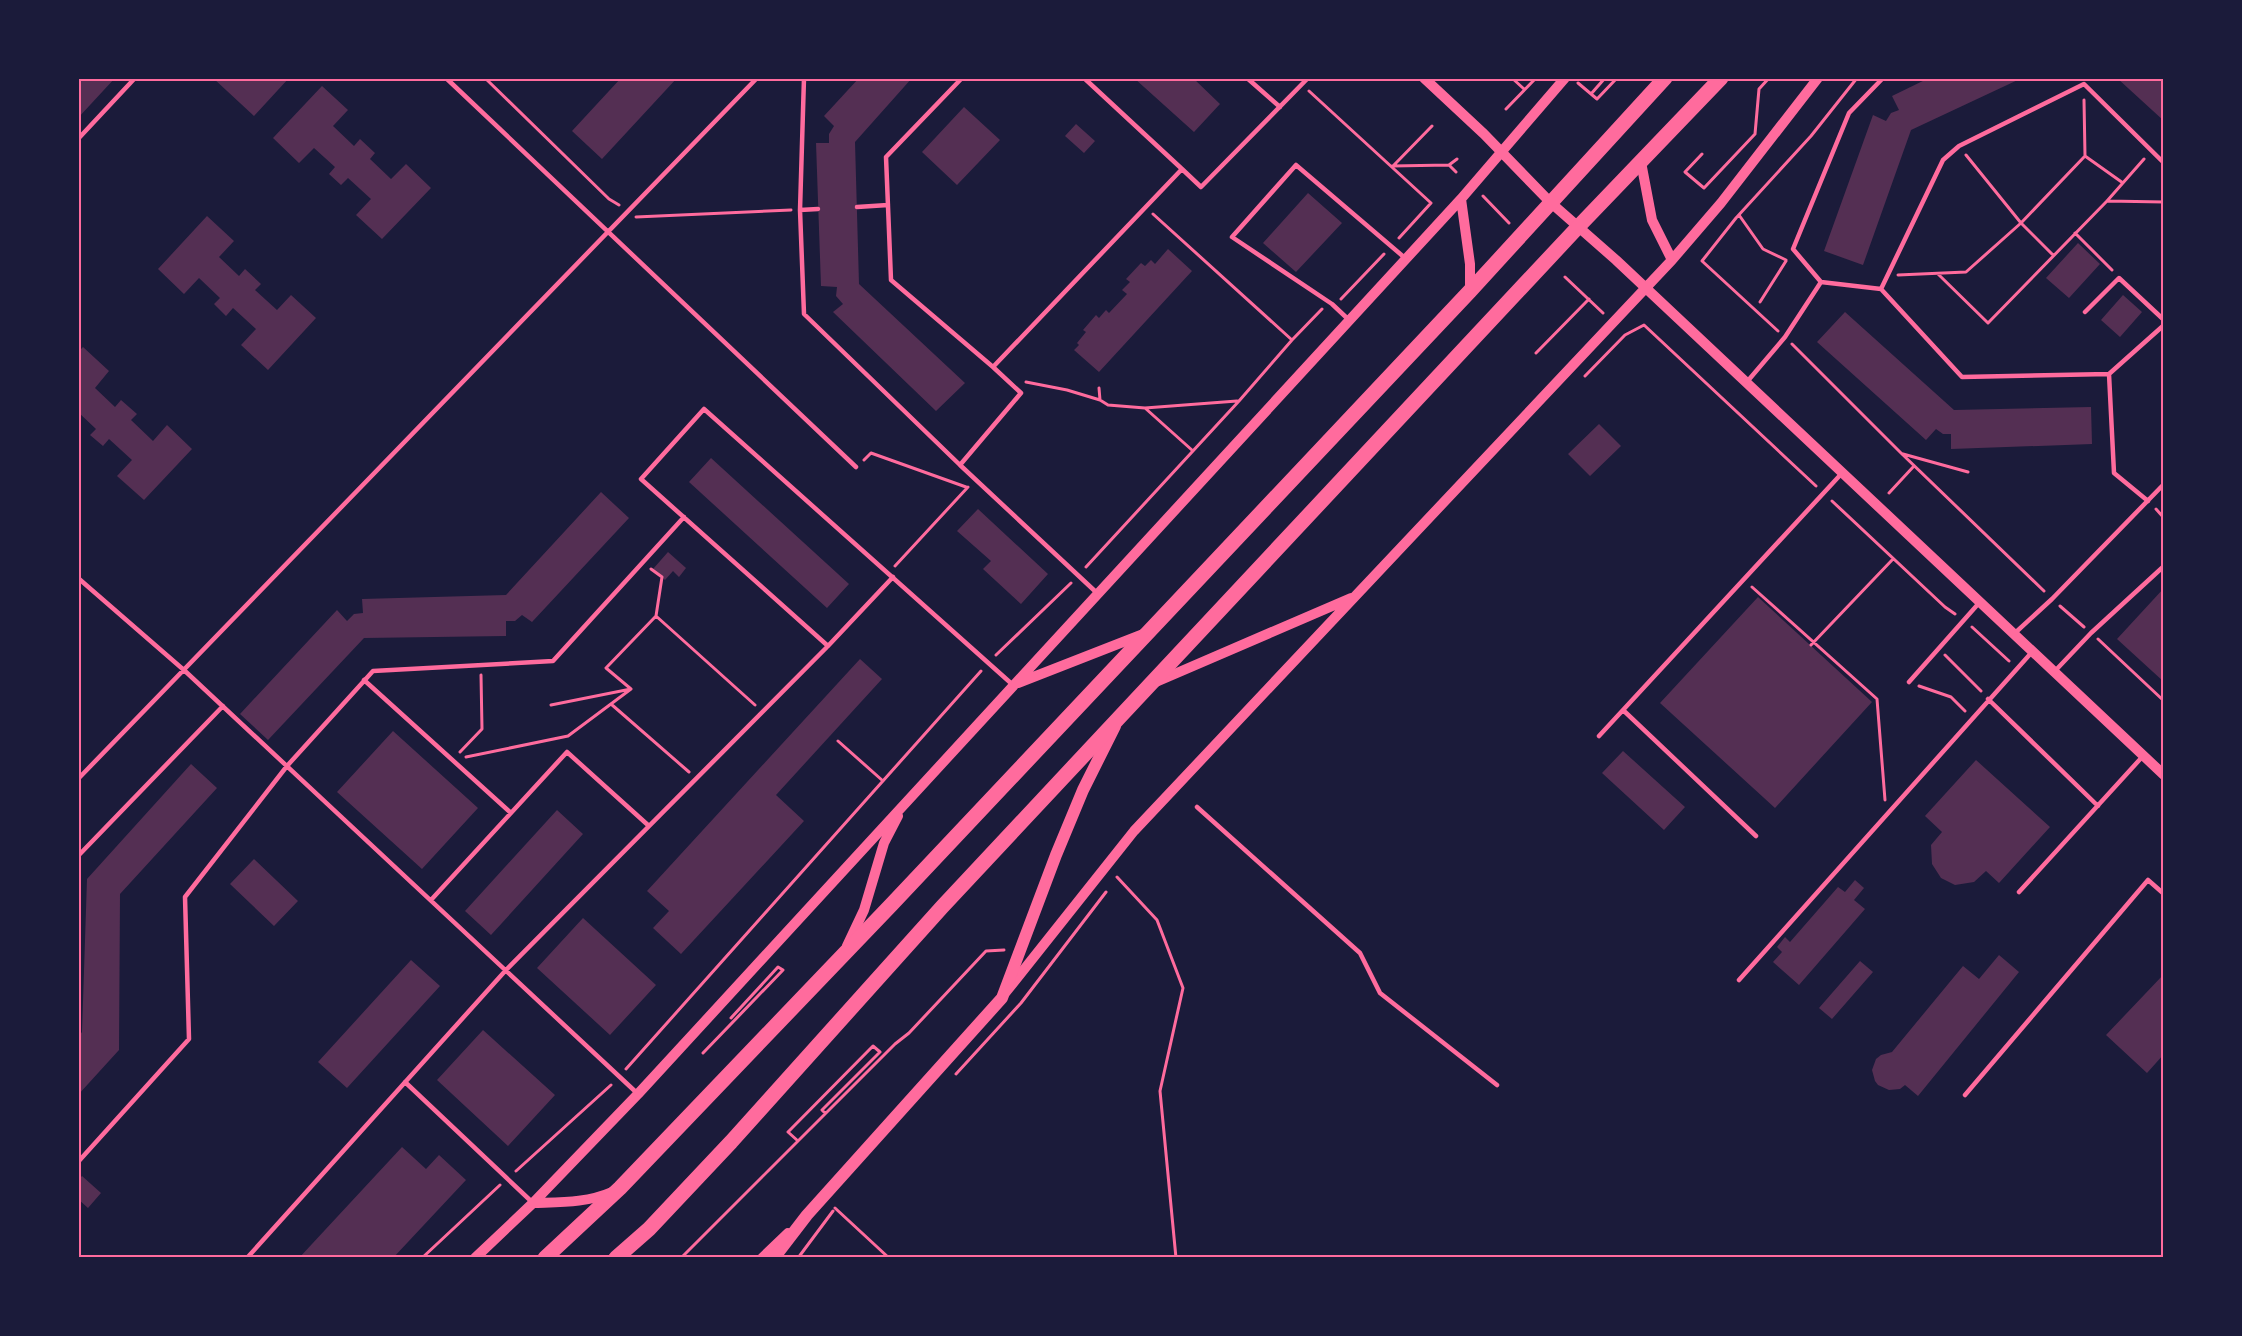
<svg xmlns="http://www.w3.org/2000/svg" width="2242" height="1336" viewBox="0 0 2242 1336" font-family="Literata,serif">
	<rect width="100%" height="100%" fill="#1b1b3a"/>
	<path fill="#542f53" d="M78 78H115L78 118Z
		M213 78H289L254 116Z
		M621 78H677L602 159 572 131Z
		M859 78H912L855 142 859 284 965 383 936 411 833 312 843 304 836 296 837 287 821 286 816 143H829V134L834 126 824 116Z
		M1134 78H1193L1220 104 1194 132Z
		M1929 78H2022L1911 130 1863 265 1824 251 1873 115 1886 121 1891 113 1899 110 1892 96Z
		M2117 78H2164V121Z
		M322 86 348 110 333 126 354 146 360 139 375 153 370 159 391 179 406 164 431 188 382 239 356 215 371 199 348 178 341 185 329 174 335 167 314 148 299 163 273 138Z
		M964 107 1000 140 957 185 922 152Z
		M1076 124 1095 141 1084 153 1065 136Z
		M1308 193 1342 223 1296 272 1263 243Z
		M207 216 234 241 219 257 239 276 245 269 261 284 255 290 277 310 291 295 316 318 268 370 241 345 256 329 233 308 226 316 214 304 220 298 199 278 184 294 158 269Z
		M2078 243 2100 264 2069 298 2046 278Z
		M1168 249 1192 271 1099 372 1074 350 1079 345 1077 343 1086 332 1083 330 1096 315 1099 318 1106 310 1109 313 1127 294 1122 290 1130 282 1126 279 1141 263 1145 266 1151 260 1155 264Z
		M2123 295 2142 312 2120 337 2101 320Z
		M1845 312 1954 410 2091 407 2092 444 1951 449V434H1943L1936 429 1926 440 1817 342Z
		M83 347 109 371 95 388 115 407 121 400 137 414 131 420 153 441 167 425 192 449 144 500 117 476 132 460 109 439 103 446 90 435 96 429 78 412V352Z
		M1599 424 1621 446 1590 476 1568 454Z
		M711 458 849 584 827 608 689 482Z
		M601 492 629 518 532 622 522 615 515 621H506V636L364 638 268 740 240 714 337 610 347 621 354 614 363 613 362 599 506 595Z
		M978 509 1048 574 1021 604 983 569 991 561 957 531Z
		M668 552 686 568 679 577 673 571 665 580 653 569Z
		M2164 588V682L2117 639Z
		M1758 597 1872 702 1775 808 1660 703Z
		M860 659 882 679 776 795 804 821 681 954 653 928 669 911 647 891Z
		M393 731 478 808 422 869 337 792Z
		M1623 751 1685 807 1664 830 1602 773Z
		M1976 760 2050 827 1999 883 1986 871 1974 882 1955 885 1941 878 1932 864 1931 845 1942 832 1925 816Z
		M191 764 217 788 120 894 119 1050 78 1095V1037L82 1032 87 879Z
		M557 810 583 834 491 935 465 911Z
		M254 859 298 901 274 926 230 884Z
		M1855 880 1864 888 1854 900 1865 909 1799 985 1773 962 1782 952 1777 947 1785 937 1790 942 1838 887 1845 892Z
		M583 918 656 985 610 1035 537 968Z
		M1999 955 2019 972 1918 1096 1905 1085 1900 1089 1889 1090 1878 1085 1875 1081 1872 1070 1876 1059 1881 1055 1892 1052 1963 966 1979 979Z
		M411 960 440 986 347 1088 318 1062Z
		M1860 961 1873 972 1832 1019 1819 1008Z
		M2164 974V1054L2147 1073 2106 1035Z
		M483 1030 555 1095 508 1146 437 1080Z
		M402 1147 426 1169 439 1155 466 1180 393 1258H299Z
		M82 1176 101 1193 88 1208 78 1199V1180Z"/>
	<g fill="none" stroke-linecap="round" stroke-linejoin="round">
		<path stroke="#ff6b9d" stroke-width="3" d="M485 78 609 199 619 205
			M1512 78 1524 89
			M1578 83 1597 99 1617 78
			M1309 91 1431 203 1399 238
			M1591 94 1605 78
			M1506 109 1536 78
			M1702 154 1685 172 1704 188 1755 134 1759 89 1769 78
			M1966 155 2021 223 2053 255
			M2085 156 2123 183
			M1394 165 1432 126
			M1449 165 1456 172
			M1392 166 1449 165 1457 159
			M1483 196 1509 223
			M2107 201 2164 202
			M1153 214 1292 340
			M1739 215 1763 249 1786 260
			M636 217 791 210
			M2075 233 2112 270
			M1938 274 1988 323 2107 201 2144 159
			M1898 275 1966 272 2021 223 2085 156 2084 100
			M1565 277 1603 313
			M1341 299 1384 254
			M1760 302 1786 261
			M1778 331 1702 261 1736 218 1811 136 1857 78
			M1792 344 1901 453 2044 591
			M1536 353 1589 299
			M1585 376 1625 335 1644 325 1816 486
			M1026 382 1067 390 1100 400 1108 405 1145 408 1237 401
			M1099 388 1100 400
			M1145 408 1193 451
			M1903 454 1968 472
			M864 460 871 453 966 487
			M1889 493 1914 466
			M1832 501 1945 607 1955 614
			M2156 509 2164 518
			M895 566 968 487
			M1086 567 1239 401 1292 340 1322 309
			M1752 587 1877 699 1885 800
			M2060 606 2084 627
			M656 616 755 705
			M1972 627 2009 661
			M2098 639 2164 701
			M1811 645 1893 559
			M996 655 1071 583
			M1945 655 1981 691
			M1919 686 1951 697 1965 711
			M631 689 606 668 656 616 662 577 651 569
			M611 704 689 772
			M838 741 883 781
			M460 752 482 729 481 675
			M466 757 568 736 631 689 551 705
			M1117 877 1157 920 1183 988 1160 1091 1176 1258
			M703 1053 783 970 778 967 731 1018
			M626 1069 981 671
			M956 1074 1021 1003 1106 892
			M798 1141 788 1132 873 1046 880 1052 822 1110 825 1113
			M516 1171 611 1085
			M835 1208 889 1258
			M422 1258 500 1185
			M681 1258 895 1044 909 1033 986 951 1004 950
			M798 1258 833 1211"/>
		<path stroke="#ff6b9d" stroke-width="4.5" d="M446 78 856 467
			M804 78 800 210 804 314 960 465
			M962 78 886 157 891 280 993 367
			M1084 78 1182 169
			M1247 78 1280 107
			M78 139 135 78
			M857 207 888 205
			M800 210 818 209
			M1821 282 1793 249 1849 113 1883 78
			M2085 312 2119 278 2164 320
			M1349 320 1332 304 1232 237 1296 165 1405 258
			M2109 374 1962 377 1881 289 1943 160 1959 146 2084 84 2164 163
			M1746 383 1785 337 1821 282 1881 289
			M2148 501 2114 473 2109 374 2164 325
			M78 578 185 671 638 1094
			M1097 593 960 465 1021 393 993 367 1182 169 1201 187 1308 78
			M2015 633 2052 599 2164 484
			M828 646 641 479 704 409 1013 685
			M2054 672 2091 633 2164 566
			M364 680 511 813
			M1909 682 1979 603
			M1988 699 2098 806
			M1623 710 1756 836
			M1599 736 1843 472
			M78 779 757 78
			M1197 807 1360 953 1380 993 1497 1085
			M78 856 223 706
			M2019 892 2143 756
			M431 900 567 752 649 826
			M1739 980 2032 652
			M405 1082 532 1202
			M1965 1095 2148 880 2164 894
			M78 1162 189 1039 185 897 287 766 373 671 553 661 684 517
			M78 1257 79 1258
			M247 1258 506 970 828 646 893 577"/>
		<path stroke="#ff6b9d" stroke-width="10" d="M1424 78 1484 134 1550 202 1616 260 2164 775
			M1641 162 1652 220 1672 260
			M1461 199 1470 264V291
			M1156 682 1351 598
			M1018 683 1146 633
			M847 946 864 910 884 843 898 816
			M1006 992 1134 831 1672 260 1721 203 1818 78
			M533 1203C560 1202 587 1203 612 1192
			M475 1258 533 1203 638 1094 1461 199 1565 78
			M762 1258 788 1233"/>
		<path stroke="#ff6b9d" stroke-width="12" d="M774 1258 807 1215 1002 998 1056 855 1083 790 1115 726"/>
		<path stroke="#ff6b9d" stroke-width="15" d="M545 1258 620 1188 892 904 1470 291 1665 78
			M616 1258 649 1229 731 1142 942 907 1578 227 1721 78"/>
	</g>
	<rect width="2242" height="1336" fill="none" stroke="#1b1b3a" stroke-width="159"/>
	<rect x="80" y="80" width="2082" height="1176" fill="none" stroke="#ff6b9d" stroke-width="2"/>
</svg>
